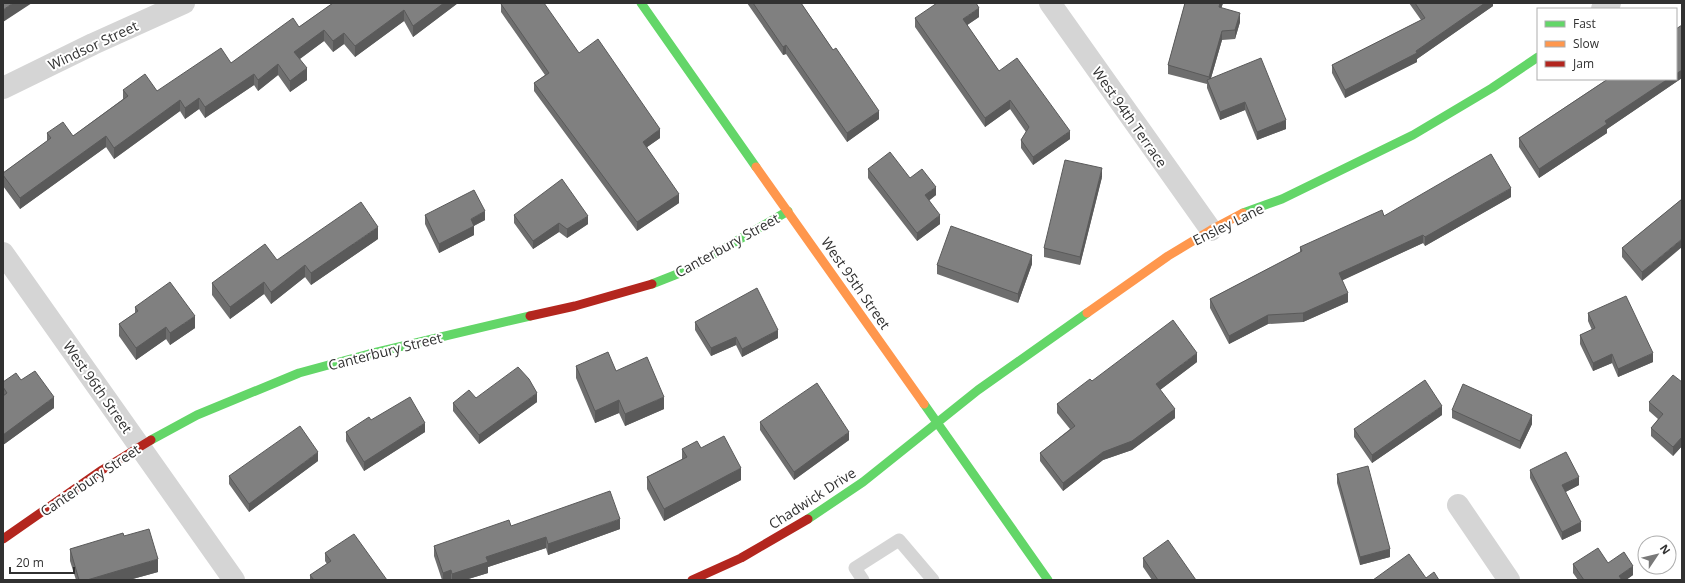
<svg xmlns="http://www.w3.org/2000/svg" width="1685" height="583" viewBox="0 0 1685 583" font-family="'Open Sans',sans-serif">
	<rect width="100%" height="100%" fill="#fff"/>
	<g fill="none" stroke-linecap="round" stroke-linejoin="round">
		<path stroke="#d5d5d5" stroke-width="13" d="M863 580 855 568 899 540 933 580"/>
		<path stroke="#d5d5d5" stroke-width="22" d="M1050 3 1211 230
			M1602 9 1610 3
			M3 88 93 44 184 3
			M3 253 234 580
			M1458 505 1509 580"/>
		<path stroke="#63d668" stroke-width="9" d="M641 3 756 167
			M1243 213 1282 199 1413 135 1492 88 1538 57
			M652 284 685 271 788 211
			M924 404 1048 580
			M151 440 197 415 299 373 369 354 530 316
			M808 519 863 482 978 390 1087 313"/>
		<path stroke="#ff974d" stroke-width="9" d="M756 167 924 404
			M1087 313 1168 256 1211 230 1243 213"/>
		<path stroke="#b3261e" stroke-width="9" d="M530 316 575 306 652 284
			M3 539 102 470 151 440
			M692 580 741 558 808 519"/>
	</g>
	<path fill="#6e6e6e" d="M333 3H458L413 37 404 21 355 57 344 44 333 52 324 41 300 59 307 80 290 92 278 75 258 91 254 85 205 118 199 109 185 119 180 111 114 159 106 147 20 209 3 186V173L47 141V133L73 136 123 99V90L157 91 231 63 299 27Z
		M747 3H801L833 50 879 119 847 142 786 54 783 55Z
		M1185 3H1223L1221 8 1240 22 1235 39 1222 40 1211 78 1286 129 1257 140 1245 110 1220 120 1207 88V84L1168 74V65Z
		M1409 3H1493V6L1417 59V62L1345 98 1332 73V65L1421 20Z
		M501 4 579 53 660 138 647 147 679 203 637 231 534 91V83L545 75 501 12Z
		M979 17 967 25 999 71 1070 139 1033 165 1021 148V140L1026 132 1010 109 985 127 915 27V18Z
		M1682 25V78L1607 129V133L1539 178 1519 147V138L1606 80V79H1676Z
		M868 169 910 178 936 195 929 200 940 224 917 241 868 178Z
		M1102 177 1080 265 1044 257V248Z
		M1511 197 1425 246 1423 243 1342 280 1348 302 1303 322 1268 324 1229 344 1210 308V299L1300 252V247L1384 216Z
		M1682 199 1642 281 1622 257V248Z
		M425 215 485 220 474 226V235L439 253 425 224Z
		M514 215 588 224 567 238 559 232 533 249 514 223Z
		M378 239 311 285 305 277 271 304 264 294 230 319 212 295V283L277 260Z
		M1032 264 1018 303 937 274V265Z
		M135 307 195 328 170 345 166 339 136 360 119 336V324L135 313Z
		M1588 313 1653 362 1618 377 1612 363 1593 371 1580 344V335L1592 330 1588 321Z
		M695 322 778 338 742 357 736 345 711 356 695 330Z
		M1197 362 1160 390 1175 418 1132 450 1103 460 1063 491 1040 461V453L1070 429 1057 413V404L1092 381Z
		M576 366 616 371 664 409 625 426 619 413 595 423 576 378Z
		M21 380 54 408 3 445V382Z
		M1682 382V446L1673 456 1651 436V428L1658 419 1649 411V402Z
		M476 398 537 402 479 444 453 411V403Z
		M1452 410 1532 424 1520 449 1452 418Z
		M1442 415 1372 463 1354 437V429Z
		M371 420 425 432 364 471 346 441V432Z
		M760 422 849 440 794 480 760 430Z
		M701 448 741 480 664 521 647 489V477L682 459V449Z
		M318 461 249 512 229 484V476Z
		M1530 470 1579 485 1565 492 1581 531 1562 540 1530 478Z
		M1337 474 1390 557 1360 565 1337 483Z
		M511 526 620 529 548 555 546 548 488 567V573L465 580H442L434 556V546Z
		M124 536 158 572 129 580H76L70 561V549Z
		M325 553 387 580H310V575L327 564 325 561Z
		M1143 558 1196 580H1152L1143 567Z
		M1608 563 1633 575 1626 580H1578L1573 573V564Z"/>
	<path fill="#5a5a5a" d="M13 3H32L3 22V10Z
		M444 3H458L413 37V26Z
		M1220 3H1223L1219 16V7Z
		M1485 3H1493V6L1417 59V62L1345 98V90L1416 51Z
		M979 8V17L963 28V19Z
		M404 10V21L355 57V46Z
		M1240 13V22L1235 39V30Z
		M324 30V41L294 63V52Z
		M1222 31V40L1209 85V77Z
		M344 33V44L333 52V41Z
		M786 45V54L783 55V47Z
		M278 64V75L258 91V80Z
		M307 68V80L290 92V81Z
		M1682 70V78L1607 129V133L1539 178V169L1605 121 1668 79H1676V74Z
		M254 74V85L205 118V107Z
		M199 98V109L185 119V108Z
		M180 100V111L114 159V148Z
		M1010 100V109L985 127V118Z
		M1245 102V110L1220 120V112Z
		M879 111V119L847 142V133Z
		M1286 120V129L1257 140V132Z
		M660 129V138L643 150V142Z
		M1070 131V139L1033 165V157Z
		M106 136V147L20 209V198Z
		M1102 168V177L1080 265V257Z
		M936 187V195L925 204V195Z
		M1511 188V197L1425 246V237Z
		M679 194V203L637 231V222Z
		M485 211V220L471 227V219Z
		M940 215V224L917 241V233Z
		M588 216V224L567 238V229Z
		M559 223V232L533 249V241Z
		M474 226V235L439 253V244Z
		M378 227V239L311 285V273Z
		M1423 235V243L1339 282V273Z
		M1682 239V247L1642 281V272Z
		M1032 255V264L1018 303V294Z
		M305 265V277L271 304V292Z
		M264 282V294L230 319V307Z
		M1348 293V302L1303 322V313Z
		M1268 315V324L1229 344V336Z
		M195 316V328L170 345V333Z
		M166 327V339L136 360V348Z
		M778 330V338L742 357V349Z
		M736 337V345L711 356V348Z
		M1197 353V362L1156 393V384Z
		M1653 353V362L1618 377V369Z
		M1612 354V363L1593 371V363Z
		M537 393V402L479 444V435Z
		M54 397V408L3 445V435Z
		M664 397V409L625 426V414Z
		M619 400V413L595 423V411Z
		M1442 406V415L1372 463V455Z
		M1175 409V418L1132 450 1103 460 1063 491V483L1103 452Z
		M1532 415V424L1520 449V441Z
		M425 423V432L364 471V462Z
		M849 432V440L794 480V472Z
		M1682 437V446L1673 456V447Z
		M318 452V461L249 512V504Z
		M741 468V480L664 521V509Z
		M1579 477V485L1562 494V485Z
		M620 519V529L548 555V544Z
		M1581 522V531L1562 540V532Z
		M546 537V548L488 567V573L465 580H452V574L486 557Z
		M1390 549V557L1360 565V557Z
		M158 559V572L129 580H87Z
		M1633 566V575L1626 580H1619V576Z
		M451 570V580H443V573Z"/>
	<path fill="#808080" stroke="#5a5a5a" d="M3 3H13L3 10Z
		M333 3H444L413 26 404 10 355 46 344 33 333 41 324 30 294 52 307 68 290 81 278 64 258 80 254 74 205 107 199 98 185 108 180 100 114 148 106 136 20 198 3 175V173L51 138 47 133 63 122 73 136 128 96 123 90 145 74 157 91 221 48 231 63 293 18 299 27Z
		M502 3H544L579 53 598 39 660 129 643 142 679 194 637 222 534 83 549 73 501 4Z
		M753 3H801L833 50 836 48 879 111 847 133 786 45 783 47Z
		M937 3H976L979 8 963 19 999 71 1017 58 1070 131 1033 157 1021 140 1029 127 1010 100 985 118 915 18Z
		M1185 3H1220L1219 7 1240 13 1235 30 1222 31 1209 77 1168 65Z
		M1415 3H1485L1416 51 1417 53 1345 90 1332 65 1425 18Z
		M1682 25V70L1676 74V29Z
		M1261 58 1286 120 1257 132 1245 102 1220 112 1207 80Z
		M1608 79H1668L1605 121 1607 124 1539 169 1519 138Z
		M890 152 910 178 922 169 936 187 925 195 940 215 917 233 868 169Z
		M1491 154 1511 188 1425 237 1423 235 1339 273 1348 293 1303 313 1268 315 1229 336 1210 299 1302 251 1300 247 1382 210 1384 216Z
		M1065 160 1102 168 1080 257 1044 248Z
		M562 179 588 216 567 229 559 223 533 241 514 215Z
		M474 190 485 211 471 219 474 226 439 244 425 215Z
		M1682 199V239L1642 272 1622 248Z
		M361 202 378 227 311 273 305 265 271 292 264 282 230 307 212 283 265 244 277 260Z
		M951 226 1032 255 1018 294 937 265Z
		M170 282 195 316 170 333 166 327 136 348 119 324 138 311 135 307Z
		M757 288 778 330 742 349 736 337 711 348 695 322Z
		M1626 296 1653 353 1618 369 1612 354 1593 363 1580 335 1595 328 1588 313Z
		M1173 320 1197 353 1156 384 1175 409 1132 441 1103 452 1063 483 1040 453 1075 426 1057 404 1090 379 1092 381Z
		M608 352 616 371 647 357 664 397 625 414 619 400 595 411 576 366Z
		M518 367 529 379 537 393 479 435 453 403 469 390 476 398Z
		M35 371 54 397 3 435V396L7 393 3 387V382L16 373 21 380Z
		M1673 375 1682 382V437L1673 447 1651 428 1663 414 1649 402Z
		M1425 380 1442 406 1372 455 1354 429Z
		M817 383 849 432 794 472 760 422Z
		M1463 384 1532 415 1520 441 1452 410Z
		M410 397 425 423 364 462 346 432 369 417 371 420Z
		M300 426 318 452 249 504 229 476Z
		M724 436 741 468 664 509 647 477 687 457 682 449 697 441 701 448Z
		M1566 452 1579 477 1562 485 1581 522 1562 532 1530 470Z
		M1368 466 1390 549 1360 557 1337 474Z
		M610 491 620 519 548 544 546 537 486 557 488 562 452 574 451 570 443 573 434 546 509 520 511 526Z
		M149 529 158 559 87 580H79L70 549 123 533 124 536Z
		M354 534 387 580H314L310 575 331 561 325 553Z
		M1168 540 1196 580H1158L1143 558Z
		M1598 548 1608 563 1624 552 1633 566 1619 576 1622 580H1584L1573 564Z
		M1409 554 1426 578 1434 572 1439 580H1373Z"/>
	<g text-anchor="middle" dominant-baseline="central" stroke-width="4" stroke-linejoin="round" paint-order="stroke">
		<g font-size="14" fill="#313131" stroke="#fff">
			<text transform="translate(93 45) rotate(-25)">Windsor Street</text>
			<text transform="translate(1130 117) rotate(55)">West 94th Terrace</text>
			<text transform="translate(1228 224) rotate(-26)">Ensley Lane</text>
			<text transform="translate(727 245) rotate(-29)">Canterbury Street</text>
			<text transform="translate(856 283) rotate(55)">West 95th Street</text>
			<text transform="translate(385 351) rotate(-14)">Canterbury Street</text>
			<text transform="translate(98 387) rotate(55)">West 96th Street</text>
			<text transform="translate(90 480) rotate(-34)">Canterbury Street</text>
			<text transform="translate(812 498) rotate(-33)">Chadwick Drive</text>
		</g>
	</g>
	<rect width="1685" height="583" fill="none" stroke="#313131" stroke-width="8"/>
	<rect x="1537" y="8" width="140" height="72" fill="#ffffff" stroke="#adadad"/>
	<rect x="1545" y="21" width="20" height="6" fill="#63d668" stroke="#adadad"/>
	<text x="1573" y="28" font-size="12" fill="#313131">Fast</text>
	<rect x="1545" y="41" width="20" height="6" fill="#ff974d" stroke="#adadad"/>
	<text x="1573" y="48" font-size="12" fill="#313131">Slow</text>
	<rect x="1545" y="61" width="20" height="6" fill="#b3261e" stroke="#adadad"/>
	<text x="1573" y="68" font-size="12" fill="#313131">Jam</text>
	<g transform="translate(1657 555) rotate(55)"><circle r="19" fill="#ffffff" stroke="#adadad"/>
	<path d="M0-3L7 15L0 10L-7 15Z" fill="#797979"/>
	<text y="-6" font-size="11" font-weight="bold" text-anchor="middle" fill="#313131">N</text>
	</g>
	<path d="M10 567v6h64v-6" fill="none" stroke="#313131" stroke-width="2"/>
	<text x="16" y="567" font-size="12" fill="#313131" stroke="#ffffff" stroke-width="3" paint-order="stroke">20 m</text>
</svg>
